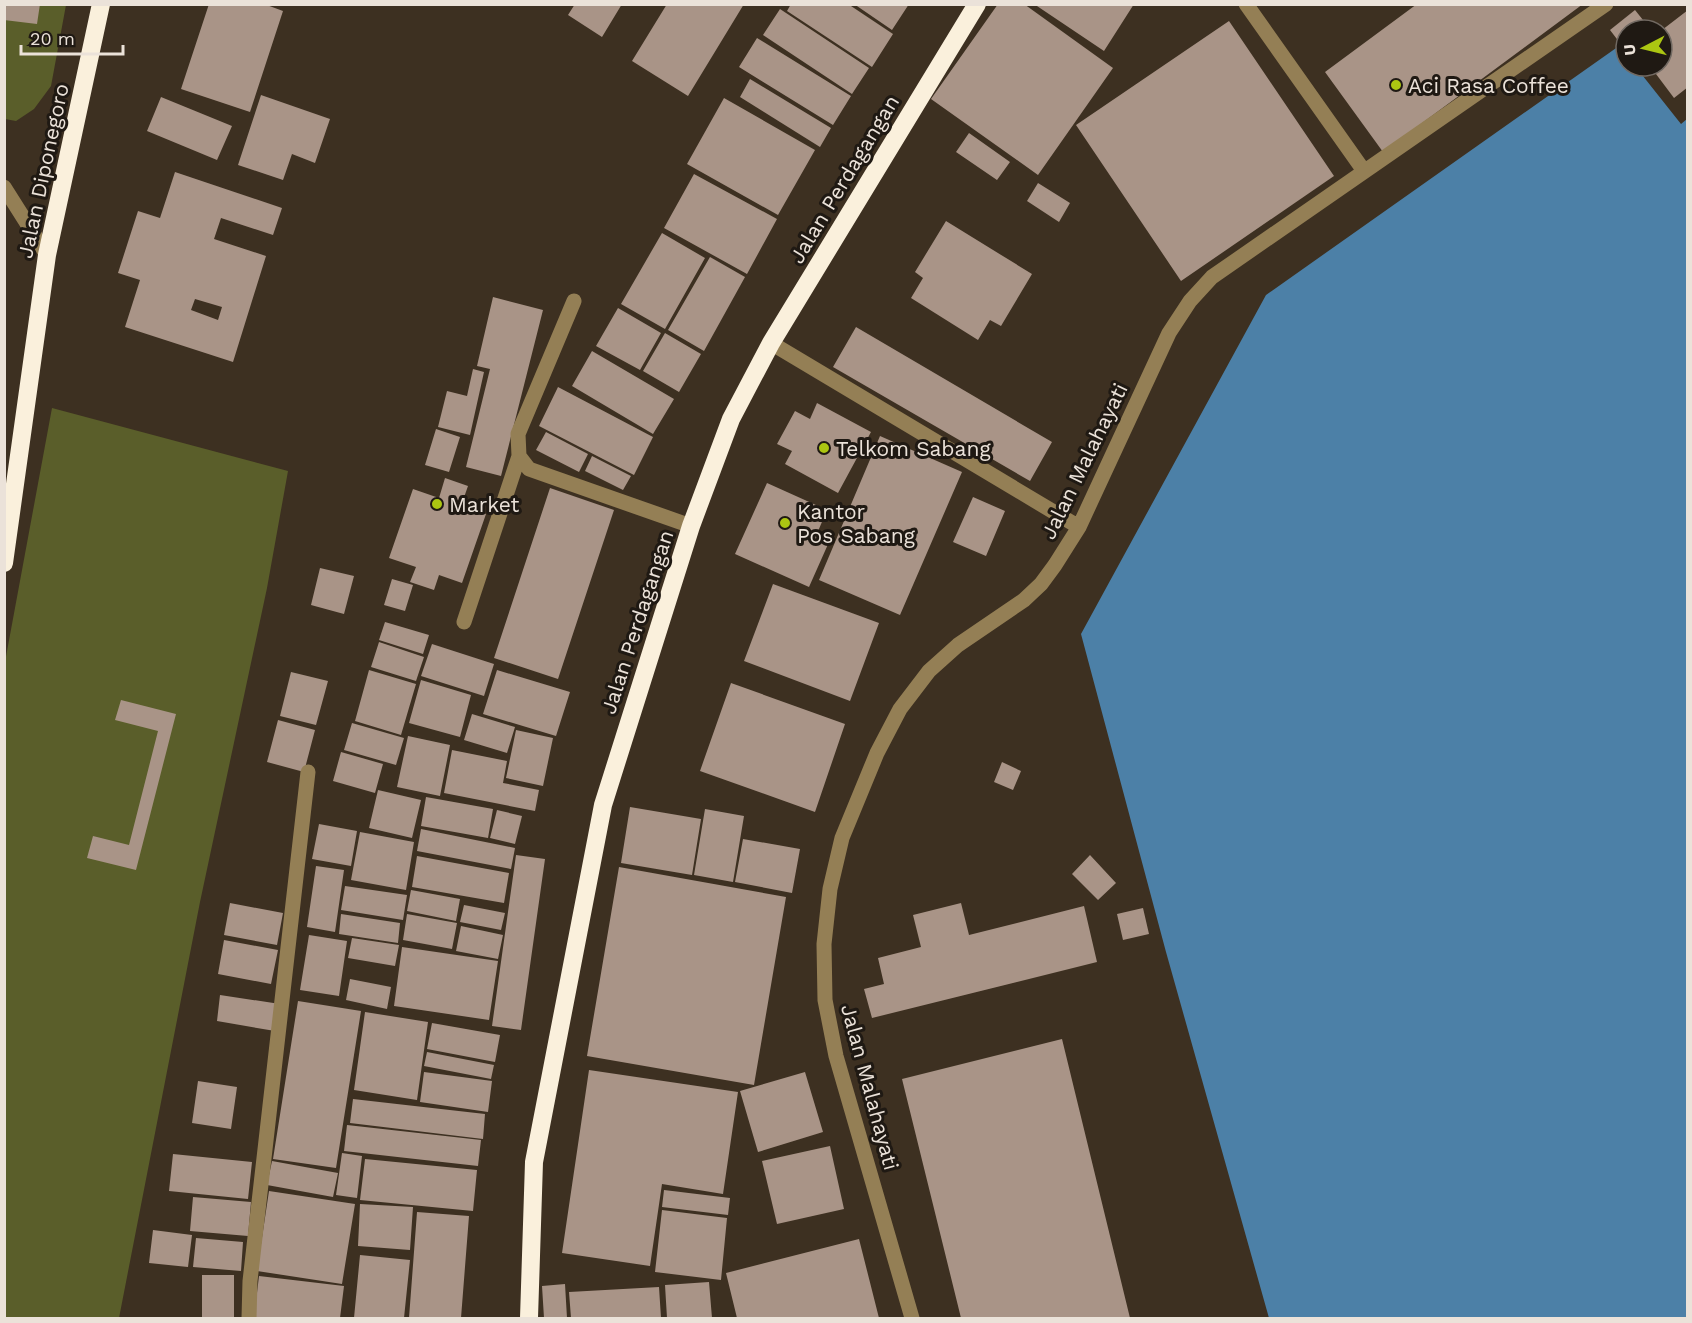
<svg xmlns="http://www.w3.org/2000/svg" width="1692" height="1323" viewBox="0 0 1692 1323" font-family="'Work Sans',sans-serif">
	<rect width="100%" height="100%" fill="#3d3021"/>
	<path fill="#5a5e2a" d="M4 5H66L51 86 34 109 16 121 5 119Z
		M52 408 288 471 267 588 200 902 119 1318H5V662Z"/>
	<path fill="#4c80a7" d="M1619 46 1626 55V66H1635L1681 124 1687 119V1318H1269L1166 952 1081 634 1266 295Z"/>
	<path fill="#a99487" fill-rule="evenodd" d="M4 4H40L37 24 4 20Z
		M209 4H264L283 11 250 112 181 89Z
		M575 4H622L602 37 568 15Z
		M667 4H744L688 96 632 61Z
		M791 4H848L893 34 872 67 787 11Z
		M854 4H909L892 30Z
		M998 4H1024L1113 68 1038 175 931 99Z
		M1034 4H1134L1104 51Z
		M1417 4H1583L1383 152 1325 72Z
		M780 9 869 68 852 94 763 35Z
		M1635 10 1651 30H1626V51L1610 30Z
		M1688 10V87L1674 98 1650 66H1662V30Z
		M1229 21 1334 176 1181 281 1076 125Z
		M757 38 851 96 833 125 739 67Z
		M750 79 831 128 820 147 740 97Z
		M261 95 330 119 315 163 292 154 283 180 238 165Z
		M161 97 232 126 217 160 147 131Z
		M724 98 815 150 778 215 687 164Z
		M969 133 1010 162 997 180 956 152Z
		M175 172 282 208 273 235 221 218 214 239 266 256 233 362 125 327 140 280 118 273 138 211 160 218ZM195 299 222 307 218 320 191 310Z
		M694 174 777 219 747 274 664 228Z
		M1038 183 1070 203 1059 222 1027 201Z
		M946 221 1032 274 1001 326 990 320 978 340 911 298 923 278 915 272Z
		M662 233 705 258 665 329 621 304Z
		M710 257 745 277 704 351 668 330Z
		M493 297 543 310 501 476 466 467 490 369 477 366Z
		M618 308 661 333 640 370 596 346Z
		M856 327 1052 442 1030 481 833 367Z
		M665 333 701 354 679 392 643 371Z
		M592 351 674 399 653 434 572 386Z
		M473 369 484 372 470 435 438 427 447 391 467 396Z
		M558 387 653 437 634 475 539 426Z
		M817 403 871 432 838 493 785 464 792 451 777 444 795 411 810 419Z
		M436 429 460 437 449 472 425 465Z
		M546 432 588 454 579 472 536 450Z
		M880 436 962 472 900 615 819 580Z
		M592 456 631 476 623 490 585 471Z
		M445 478 468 486 461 506 486 514 462 583 439 575 434 590 410 582 416 567 389 558 413 489 439 498Z
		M767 483 827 510 816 536 829 542 809 587 735 554Z
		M550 488 614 510 558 679 494 658Z
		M973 497 1005 511 986 556 953 542Z
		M320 568 354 576 344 614 311 605Z
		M392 579 413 585 405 611 384 605Z
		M773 584 879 623 850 701 744 661Z
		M385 622 429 635 423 654 379 640Z
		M379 642 424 657 416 681 371 667Z
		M432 644 494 664 484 696 421 676Z
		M369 670 416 684 401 735 355 721Z
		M497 670 570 692 556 736 483 714Z
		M291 672 328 681 316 725 280 716Z
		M421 680 471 695 460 737 409 723Z
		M731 683 845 724 815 812 700 771Z
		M121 700 176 714 136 870 87 858 93 836 129 845 158 731 115 720Z
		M472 714 515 727 507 753 464 740Z
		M278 720 315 730 304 772 267 762Z
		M352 723 404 738 396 765 344 750Z
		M516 730 553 738 543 786 506 778Z
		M408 736 450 745 440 796 397 787Z
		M452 750 507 761 503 783 539 790 535 811 444 793Z
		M341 752 383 764 375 793 333 781Z
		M1002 762 1021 771 1013 790 994 782Z
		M378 790 421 800 412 838 369 828Z
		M426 797 493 809 488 838 421 826Z
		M630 807 701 819 692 875 621 863Z
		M705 809 744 816 733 882 694 875Z
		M497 810 522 816 515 844 490 838Z
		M319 824 357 831 351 866 312 859Z
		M421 829 515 848 511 869 417 851Z
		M360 832 414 842 406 890 351 880Z
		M743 839 800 849 792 893 735 882Z
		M516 855 545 859 521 1030 492 1026Z
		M1090 855 1116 883 1098 900 1072 874Z
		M417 856 509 873 504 903 412 887Z
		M316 866 344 870 335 932 307 927Z
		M619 867 786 897 754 1085 587 1056Z
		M345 886 407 895 403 920 341 910Z
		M411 890 460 899 456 921 407 911Z
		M230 903 283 913 277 945 224 935Z
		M961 903 969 935 1084 906 1097 962 872 1018 864 989 884 984 878 958 921 947 913 915Z
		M464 905 505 913 501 930 460 922Z
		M1143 908 1149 934 1123 940 1117 914Z
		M341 914 400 923 398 943 339 934Z
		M407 914 457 923 452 949 403 940Z
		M461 926 503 935 498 959 456 951Z
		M309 935 347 941 339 996 300 990Z
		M352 938 399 945 395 966 348 958Z
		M224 940 278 950 271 984 218 974Z
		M402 947 498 961 489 1020 394 1006Z
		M350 979 391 987 387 1009 346 1000Z
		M220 995 280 1004 275 1031 217 1021Z
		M298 1001 361 1011 336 1168 273 1159Z
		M365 1012 428 1022 417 1100 354 1090Z
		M432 1023 500 1035 495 1062 427 1049Z
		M1062 1039 1130 1318H961L902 1079Z
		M427 1052 494 1065 491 1079 424 1066Z
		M589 1070 738 1092 723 1194 662 1184 650 1266 562 1253Z
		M424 1072 492 1081 488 1112 420 1102Z
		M805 1072 823 1132 758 1152 740 1091Z
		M198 1081 237 1087 231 1129 192 1123Z
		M353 1099 485 1114 483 1139 350 1123Z
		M347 1125 481 1140 478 1166 344 1151Z
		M830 1146 844 1209 777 1224 762 1161Z
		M342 1153 362 1156 357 1198 336 1195Z
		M173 1154 252 1162 248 1199 169 1191Z
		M365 1159 477 1170 473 1211 360 1200Z
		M272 1161 338 1173 333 1197 267 1185Z
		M664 1190 730 1198 728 1215 662 1207Z
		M269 1191 355 1204 342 1284 257 1271Z
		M193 1197 251 1202 248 1236 190 1231Z
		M360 1204 413 1207 410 1250 358 1246Z
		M662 1210 727 1218 721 1280 655 1272Z
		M417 1212 469 1216 461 1318H409Z
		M153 1230 192 1235 188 1267 149 1263Z
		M196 1238 243 1242 241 1271 193 1267Z
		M859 1239 879 1318H737L726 1273Z
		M360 1255 410 1260 404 1318H354Z
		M202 1275H234V1318H202Z
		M259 1276 344 1286 340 1318H254Z
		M709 1282 712 1318H667L665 1285Z
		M565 1284 567 1318H544L542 1286Z
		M659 1287 661 1318H571L569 1292Z"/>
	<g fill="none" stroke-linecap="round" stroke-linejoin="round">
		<path stroke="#947f55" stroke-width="15" d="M1246 4 1364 171
			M4 187 47 255
			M574 301 518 434 519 456 529 469 691 526
			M771 343 1079 527
			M464 622 519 456
			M249 1318 250 1281 308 772
			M912 1318 836 1056 825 1000 824 944 830 889 842 838 877 753 900 709 929 671 958 645 1024 600 1041 584 1055 565 1079 527 1169 333 1190 301 1212 277 1606 4"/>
		<path stroke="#faf0dc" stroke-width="18" d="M4 563 47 255 101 4
			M529 1318 534 1162 603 805 691 526 731 419 771 343 977 4"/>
	</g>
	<g fill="#acc612" stroke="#1f1913" stroke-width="2">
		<circle cx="1396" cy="85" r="6"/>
		<circle cx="824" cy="448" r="6"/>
		<circle cx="437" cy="504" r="6"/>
		<circle cx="785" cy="523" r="6"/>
	</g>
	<g text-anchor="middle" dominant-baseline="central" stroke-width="6" stroke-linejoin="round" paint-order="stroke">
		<g font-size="21" fill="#ebe2d9" stroke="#1f1913" text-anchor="start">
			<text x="1408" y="85">Aci Rasa Coffee</text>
			<text x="836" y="448">Telkom Sabang</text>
			<text x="449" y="504">Market</text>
			<text x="797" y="511">Kantor<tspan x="797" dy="24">Pos Sabang</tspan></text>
		</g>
		<g font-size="21" fill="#ebe2d9" stroke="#1f1913">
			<text transform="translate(43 171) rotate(-78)">Jalan Diponegoro</text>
			<text transform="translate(844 179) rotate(-59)">Jalan Perdagangan</text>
			<text transform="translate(1084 461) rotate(-64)">Jalan Malahayati</text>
			<text transform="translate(637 622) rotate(-72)">Jalan Perdagangan</text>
			<text transform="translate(870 1087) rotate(75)">Jalan Malahayati</text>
		</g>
	</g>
	<rect width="1692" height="1323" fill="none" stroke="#ebe2d9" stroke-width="12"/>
	<g transform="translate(1644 48) rotate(263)"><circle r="28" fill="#1f1913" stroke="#716962" stroke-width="1.5"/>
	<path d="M0-4.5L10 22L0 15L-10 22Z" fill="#acc612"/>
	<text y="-9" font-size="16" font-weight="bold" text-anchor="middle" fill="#ebe2d9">U</text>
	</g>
	<path d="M21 45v9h102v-9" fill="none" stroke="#ebe2d9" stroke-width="3"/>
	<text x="30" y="45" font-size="18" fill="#ebe2d9" stroke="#1f1913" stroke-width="4.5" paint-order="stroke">20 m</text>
</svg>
